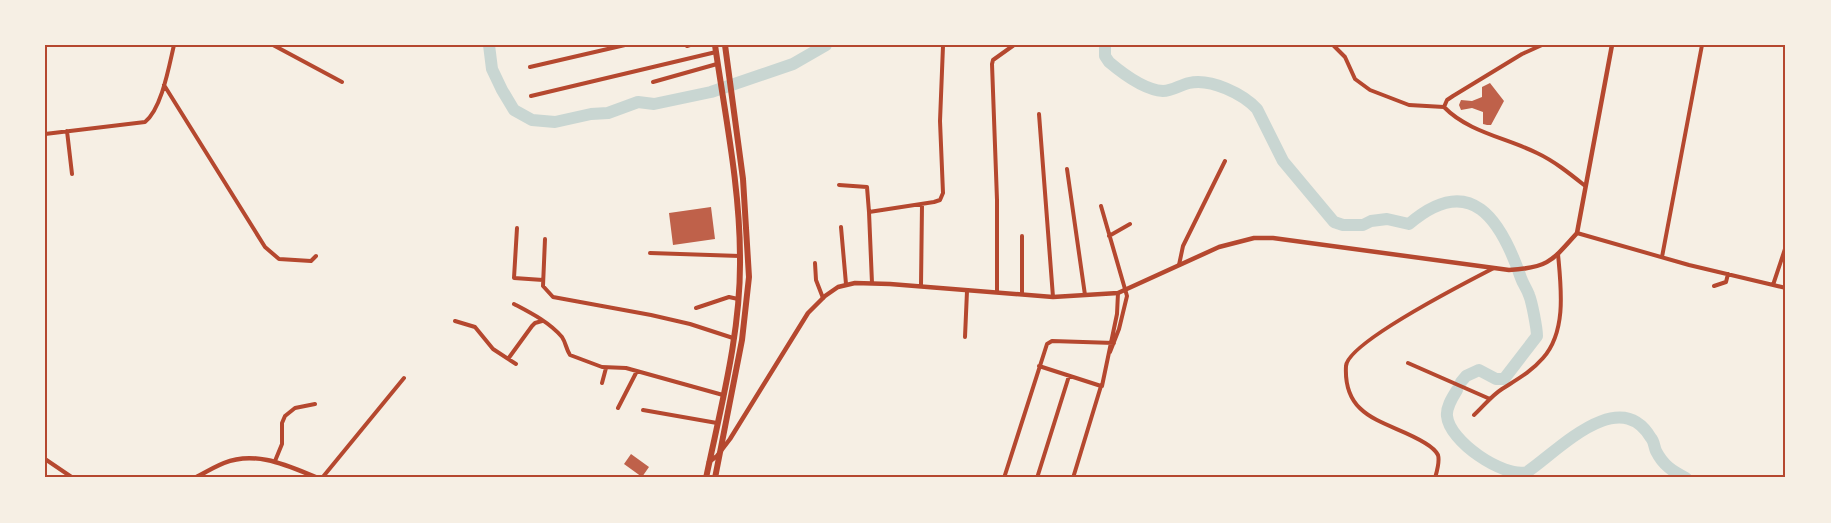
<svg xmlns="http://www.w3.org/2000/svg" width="1831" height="523" viewBox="0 0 1831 523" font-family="'Open Sans',sans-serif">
	<rect width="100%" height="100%" fill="#f6efe4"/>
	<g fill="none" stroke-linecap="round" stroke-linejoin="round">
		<path stroke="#c9d6d2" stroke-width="12" d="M489 45 492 69 502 90 514 110 532 120 555 122 591 114 608 113 638 102 654 104 711 92 793 64 826 45
			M1105 45V56L1109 62C1122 73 1145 90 1163 91 1172 91 1180 85 1189 83 1211 78 1243 94 1257 109L1283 161 1334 222 1343 225H1363L1371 221 1387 219 1409 224C1471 171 1501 220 1521 278 1523 284 1527 289 1529 295 1532 302 1537 329 1537 336L1504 379H1496L1479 370 1466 376 1461 382
			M1457 390C1452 398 1446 407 1447 416 1449 441 1503 478 1527 472 1557 452 1619 384 1651 438 1654 441 1654 446 1656 451 1663 465 1672 471 1686 478"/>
	</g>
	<path fill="#bf614a" d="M1490 83 1504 101 1491 125H1487L1483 124V112L1472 108 1461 110 1459 105 1461 100 1472 101 1482 97V87Z
		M711 207 715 239 673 245 669 213Z
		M631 454 649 467 642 477 624 464Z"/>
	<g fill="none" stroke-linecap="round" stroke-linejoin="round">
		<path stroke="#b5482f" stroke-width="4" d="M273 45 342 82
			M1333 45 1345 57 1355 79 1370 90 1409 105 1444 107
			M1542 45 1522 54 1453 96 1447 100 1444 107C1468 132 1507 138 1537 153 1554 161 1569 173 1584 185
			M687 46 690 45
			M530 67 625 45
			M653 82 717 64
			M164 85 265 247 279 259 311 261 316 256
			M531 96 716 52
			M1039 114 1053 297
			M67 131 72 174
			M45 134 145 122C162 108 169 66 174 45
			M1067 169 1085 295
			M839 185 867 187 869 212
			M1101 206 1127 296 1119 329 1110 352
			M841 227 846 284
			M517 228 514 278 543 280
			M1577 233 1689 265 1786 288
			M1022 236V294
			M1109 236 1130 224
			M545 239 543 286 553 297 651 315 690 324 733 338
			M650 253 740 256
			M1662 257 1702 45
			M815 263 816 280 823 298
			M1179 265 1183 246 1225 161
			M872 283 869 212 934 202 940 200 943 193 940 121 943 46
			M1773 285 1786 246
			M921 286 922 205
			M1714 286 1726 282 1728 274
			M997 292V200L992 64 993 60 1014 45
			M514 304C531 313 549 322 562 337 566 343 566 349 570 355L602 367 626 368 723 395
			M696 308 729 297 738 299
			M455 321 475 327 493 349 516 364
			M965 337 967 291
			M508 359 532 326 535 323 542 321
			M1408 363 1490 399
			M1039 366 1101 386 1073 478
			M602 383 606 368
			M1102 386 1117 314 1118 293
			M618 408 637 371
			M643 410 717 423
			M1474 415C1483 407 1491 396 1502 389 1516 380 1531 372 1543 358 1567 331 1561 287 1558 254
			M45 459 73 478
			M275 461 282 444V423L285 416 295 408 315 404
			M322 478 404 378
			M1004 478 1047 344 1052 341 1114 343
			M1037 478 1069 376
			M1435 478C1437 471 1440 462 1438 455 1435 449 1430 446 1425 443 1390 421 1343 421 1346 366 1348 342 1469 281 1494 268"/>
		<path stroke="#b5482f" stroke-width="4.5" d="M709 462 717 456 730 439 808 313 825 296 838 287 855 283 890 284 1053 297 1118 293 1219 247 1254 238H1273L1509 270C1548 268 1552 261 1577 233L1612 45
			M195 478C204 473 214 467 224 463 256 450 288 466 318 478"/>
		<path stroke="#b5482f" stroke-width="6" d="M706 478C721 406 741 332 740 258 740 187 725 115 715 45
			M715 478 742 340 749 277 743 179 725 45"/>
	</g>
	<rect width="1831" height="523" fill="none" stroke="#f6efe4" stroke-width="93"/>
	<rect x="46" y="46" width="1738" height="430" fill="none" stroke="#b5482f" stroke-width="2"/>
</svg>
